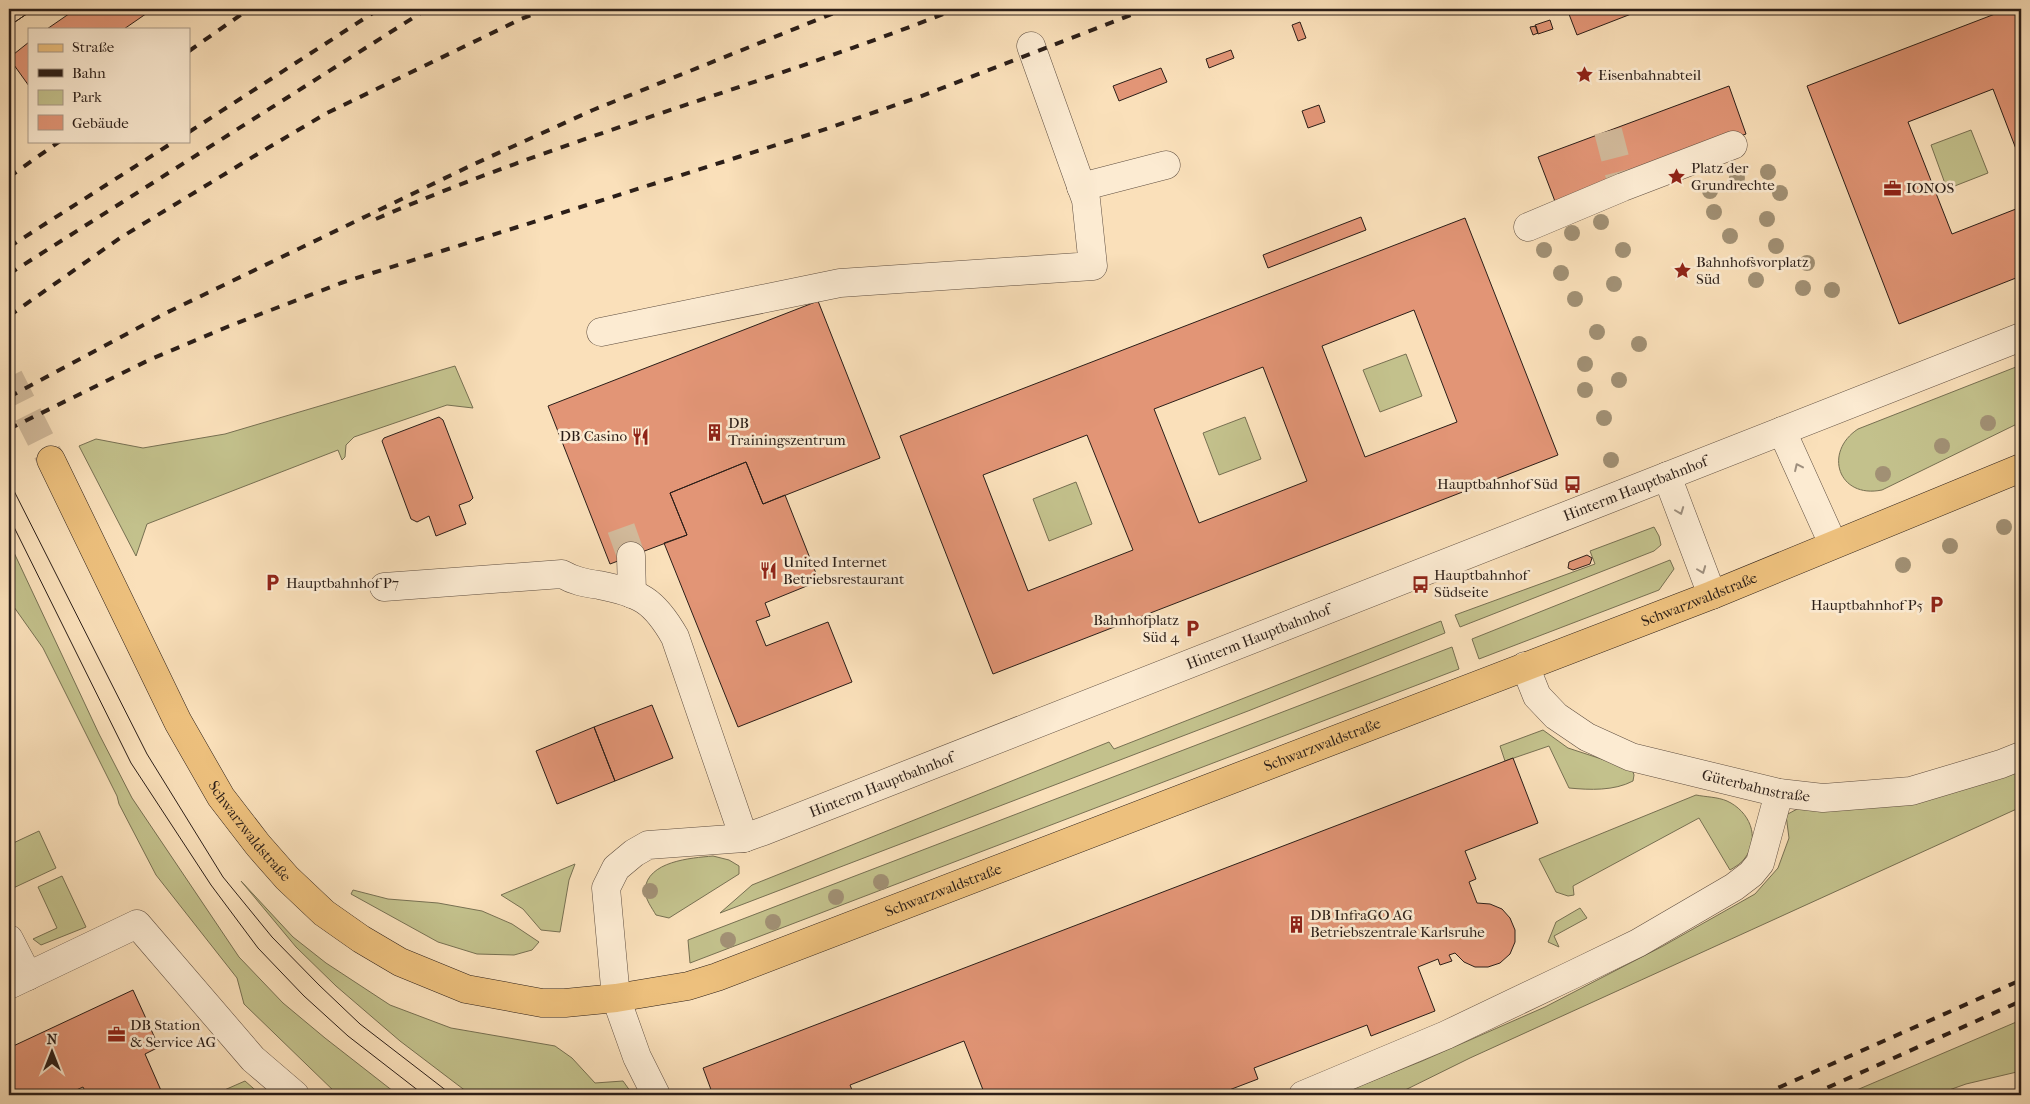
<svg xmlns="http://www.w3.org/2000/svg" width="2030" height="1104" viewBox="0 0 2030 1104" font-family="'IM FELL French Canon',serif">
	<rect width="100%" height="100%" fill="#fae0ba"/>
	<filter id="stains"><feTurbulence type="fractalNoise" baseFrequency=".004" numOctaves="4"/><feColorMatrix values="0 0 0 0 .2 0 0 0 0 .09 0 0 0 0 .02 0 0 0 .5 -.17"/></filter>
	<radialGradient id="worn" r=".72"><stop offset=".6" stop-color="#630" stop-opacity="0"/><stop offset="1" stop-color="#630" stop-opacity=".3"/></radialGradient>
	<path fill="#c3c18c" stroke="#777052" d="M1971 130 1988 173 1947 189 1931 145Z
		M1406 354 1422 396 1380 412 1363 370Z
		M2021 365V422L1882 490C1838 499 1823 452 1858 429Z
		M455 366 473 408 447 405 354 437 346 445 345 457 342 460 338 450 147 524 136 556 79 446 96 439 143 448 225 434Z
		M1245 417 1261 459 1219 475 1203 433Z
		M1076 482 1092 524 1049 541 1033 499Z
		M1654 527 1659 536 1661 545 1654 551 1460 627 1455 615 1595 564 1590 551Z
		M9 542 99 734 132 798 239 957 283 1003 325 1038 398 1095H338L244 1004 237 978 156 875 119 804 117 796 43 648 9 600Z
		M1670 560 1674 569 1659 590 1479 659 1472 639Z
		M1441 621 1445 633 1248 711 720 913 752 885 1109 742 1114 749Z
		M1452 647 1459 669 690 963 688 940Z
		M1543 730 1568 748 1632 769 1634 775 1633 781C1614 791 1590 790 1569 788L1549 746 1505 761 1500 746Z
		M2021 769V807L1470 1058 1395 1095H1337L1422 1061 1545 1007 1663 946 1755 894 1778 868 1789 838 1786 815 1801 807Z
		M1696 795C1706 797 1718 797 1727 801 1749 811 1761 837 1745 858 1742 863 1735 867 1730 870L1699 818 1573 886 1574 895 1568 896 1556 892 1539 859Z
		M39 831 56 868 9 890V845Z
		M713 856 729 860 739 866V874L669 918 656 915C652 908 645 899 645 890 647 861 691 858 713 856Z
		M575 864 569 880 560 932 541 930 523 909 501 895Z
		M62 876 86 927 41 945 33 939 57 928 38 887Z
		M241 881 293 937 326 963 390 1005 451 1028 555 1046 572 1058 595 1083 623 1081 633 1095H471L400 1041 336 986 296 947Z
		M353 890 388 899 438 903 482 911 512 924 539 942 532 950 514 955 477 954 438 942 351 894Z
		M1580 908 1587 918 1554 936 1559 947 1548 942 1556 922Z
		M2021 1020V1071L1966 1084 1935 1095H1845Z
		M245 1081 261 1095H213Z"/>
	<path fill="#e29576" stroke="#2b1e18" fill-rule="evenodd" d="M9 9H34L9 26Z
		M9 9H34L9 26Z
		M76 9H153L124 29H47Z
		M1567 9H1644L1577 35Z
		M2008 9H2021V162L1993 89 1908 122 1952 234 2021 207V276L1899 324 1807 86Z
		M1550 20 1553 29 1538 34 1535 25Z
		M1300 22 1306 38 1298 41 1292 25Z
		M1536 26 1538 33 1533 35 1530 27Z
		M29 42V86L9 58Z
		M1231 50 1234 58 1209 68 1206 59Z
		M1161 68 1167 82 1119 101 1113 86Z
		M1729 86 1746 134 1556 204 1538 157Z
		M1319 105 1325 122 1308 128 1302 111Z
		M1361 217 1366 230 1268 268 1263 255Z
		M1465 218 1558 455 993 674 900 436ZM1414 310 1457 422 1365 457 1322 346ZM1263 367 1307 481 1199 523 1154 409ZM1087 435 1133 550 1028 591 983 475Z
		M818 301 880 458 763 504 746 462 670 493 687 535 610 564 548 406Z
		M439 417 443 420 473 498 470 501 459 505 466 524 436 536 429 516 417 522 411 519 382 441 384 438Z
		M746 462 763 504 785 495 819 581 765 603 770 616 756 621 766 646 828 622 852 682 738 727 664 543 687 535 670 493Z
		M1587 555 1592 558 1590 564 1573 570 1568 568 1569 562Z
		M652 705 673 758 615 781 594 727Z
		M594 727 615 781 557 804 536 751Z
		M1513 758 1538 823 1465 851 1476 879 1469 882 1477 903 1490 904 1502 909 1510 918 1515 930V942L1510 954 1500 963 1488 967H1475L1464 962 1455 953 1449 955 1452 961 1440 965 1438 959 1418 967 1435 1011 1371 1036 1367 1025 1254 1068 1258 1079 1216 1095H1189V1093L1184 1095H985L964 1041 850 1085 854 1095H713L703 1068Z
		M133 990 159 1047 145 1054 163 1095H87L83 1087 65 1095H9V1048Z"/>
	<g fill="none" stroke-linecap="round" stroke-linejoin="round">
		<path stroke="#d1b99a" stroke-width="28" stroke-dasharray="28 14" stroke-linecap="butt" d="M1608 131 1621 181
			M621 528 631 556"/>
		<path stroke="#d1b99a" stroke-width="28" stroke-dasharray="28 14" stroke-linecap="butt" d="M9 377 51 460"/>
		<defs>
			<g id="minor">
				<path d="M1081 187 1166 165"/>
				<path d="M1528 227 1623 187 1733 145"/>
				<path d="M601 332 840 283 1093 266 1086 200 1031 46"/>
				<path d="M1782 431 1833 544"/>
				<path d="M1667 476 1712 595"/>
				<path d="M631 556 632 594"/>
				<path d="M384 587 562 574C574 581 585 583 599 585 640 593 654 600 675 637L744 838"/>
				<path id="s1" d="M1525 666 1537 696 1556 716 1587 737 1631 757 1779 793 1823 798 1911 791 2001 764 2021 756"/>
				<path d="M9 939 28 976"/>
				<path d="M9 985 137 924 253 1059 295 1095"/>
				<path id="s2" d="M656 1095 637 1057 616 998 606 888 616 868 634 853 648 845 744 838 764 831 2021 337"/>
				<path d="M1303 1095 1446 1035 1574 974 1638 943 1734 887 1751 874 1760 863 1779 793"/>
			</g>
			<g id="major">
				<path id="s3" d="M51 460 178 722 221 797 258 845 287 878 324 913 361 939 400 962 466 989 542 1003H565L616 998 688 986 717 977 1712 595 2021 468"/>
			</g>
		</defs>
		<use href="#minor" stroke="#5f4e40" stroke-width="29"/>
		<use href="#major" stroke="#2b1e18" stroke-width="29"/>
		<use href="#minor" stroke="#fcebd2" stroke-width="28"/>
		<use href="#major" stroke="#edc07d" stroke-width="28"/>
		<path stroke="#2b1e18" stroke-width="1" d="M9 481 147 754 223 877 272 937 319 985 360 1024 452 1095
			M9 517 131 763 211 885 258 948 304 996 348 1036 424 1095"/>
		<path stroke="#2b1e18" stroke-width="4" stroke-dasharray="9 9" stroke-linecap="butt" d="M189 51 249 9
			M189 132 379 9
			M9 177 60 141
			M376 219C565 137 765 85 956 9
			M9 247 175 141
			M9 274 427 9
			M9 316 120 238 256 155 327 113 521 19 547 9
			M9 397 166 313 472 165 593 110 844 9
			M9 429 149 360 227 327 341 283 814 133 919 97 1146 9
			M1762 1095 2021 980
			M1811 1095 2021 1001"/>
	</g>
	<g fill="#a19074">
		<circle cx="1768" cy="172" r="8"/>
		<circle cx="1737" cy="178" r="8"/>
		<circle cx="1710" cy="191" r="8"/>
		<circle cx="1780" cy="193" r="8"/>
		<circle cx="1714" cy="212" r="8"/>
		<circle cx="1767" cy="219" r="8"/>
		<circle cx="1601" cy="222" r="8"/>
		<circle cx="1572" cy="233" r="8"/>
		<circle cx="1730" cy="236" r="8"/>
		<circle cx="1776" cy="246" r="8"/>
		<circle cx="1544" cy="250" r="8"/>
		<circle cx="1623" cy="250" r="8"/>
		<circle cx="1807" cy="263" r="8"/>
		<circle cx="1561" cy="273" r="8"/>
		<circle cx="1756" cy="280" r="8"/>
		<circle cx="1614" cy="284" r="8"/>
		<circle cx="1803" cy="288" r="8"/>
		<circle cx="1832" cy="290" r="8"/>
		<circle cx="1575" cy="299" r="8"/>
		<circle cx="1597" cy="332" r="8"/>
		<circle cx="1639" cy="344" r="8"/>
		<circle cx="1585" cy="364" r="8"/>
		<circle cx="1619" cy="380" r="8"/>
		<circle cx="1585" cy="390" r="8"/>
		<circle cx="1604" cy="418" r="8"/>
		<circle cx="1988" cy="423" r="8"/>
		<circle cx="1942" cy="446" r="8"/>
		<circle cx="1611" cy="460" r="8"/>
		<circle cx="1883" cy="474" r="8"/>
		<circle cx="2004" cy="527" r="8"/>
		<circle cx="1950" cy="546" r="8"/>
		<circle cx="1903" cy="565" r="8"/>
		<circle cx="881" cy="882" r="8"/>
		<circle cx="650" cy="891" r="8"/>
		<circle cx="836" cy="897" r="8"/>
		<circle cx="773" cy="922" r="8"/>
		<circle cx="728" cy="940" r="8"/>
	</g>
	<defs><path id="oneway-chevron" d="M-2-3.5L2.5 0L-2 3.5" fill="none" stroke-width="1.6" stroke-linecap="round" stroke-linejoin="round" transform="scale(1.25)"/></defs>
	<g stroke="#9e8f7e">
		<use href="#oneway-chevron" transform="translate(1798 467) rotate(-115)"/>
		<use href="#oneway-chevron" transform="translate(1680 511) rotate(69)"/>
		<use href="#oneway-chevron" transform="translate(1702 570) rotate(69)"/>
	</g>
	<defs>
		<symbol id="sight-bare" viewBox="-9 -9 18 18"><path d="M0-6L1.8-2.2L6-1.7L2.9 1.2L3.7 5.4L0 3.3L-3.7 5.4L-2.9 1.2L-6-1.7L-1.8-2.2Z" fill="#8f2418" stroke="#fcebd2" stroke-width="2.5" paint-order="stroke"/></symbol>
		<symbol id="office-bare" viewBox="-9 -9 18 18"><path d="M-6-3h4V-5.5h4V-3h4V5H-6ZM-1-4.5V-3h2v-1.5ZM-6 0V1H6V0Z" fill="#8f2418" stroke="#fcebd2" stroke-width="2.5" paint-order="stroke"/></symbol>
		<symbol id="building-bare" viewBox="-9 -9 18 18"><path d="M-4-6H4V6H1V3H-1V6H-4ZM-2.5-4.3h1.7v1.8h-1.7ZM.8-4.3h1.7v1.8H.8ZM-2.5-1h1.7V.8h-1.7ZM.8-1h1.7V.8H.8Z" fill="#8f2418" stroke="#fcebd2" stroke-width="2.5" paint-order="stroke"/></symbol>
		<symbol id="restaurant-bare" viewBox="-9 -9 18 18"><path d="M-5-6h1v4h1v-4h1v4h1v-4h1v5L-1.5 .5V6h-2V.5L-5-1ZM5-6V6H3V1.5H1.5Q1.5-4 5-6Z" fill="#8f2418" stroke="#fcebd2" stroke-width="2.5" paint-order="stroke"/></symbol>
		<symbol id="bus-bare" viewBox="-9 -9 18 18"><path d="M-5-6H5V4H4V6H2V4H-2V6H-4V4H-5ZM-3.5-4V0h7V-4ZM-3.5 1.2v1.5H-2V1.2ZM2 1.2v1.5H3.5V1.2Z" fill="#8f2418" stroke="#fcebd2" stroke-width="2.5" paint-order="stroke"/></symbol>
		<symbol id="parking-bare" viewBox="-9 -9 18 18"><path d="M-3.5-5.5H1a3.5 3.5 0 0 1 0 7H-1V5.5H-3.5ZM-1-3.4V-.6H.8a1.4 1.4 0 0 0 0-2.8Z" fill="#8f2418" stroke="#fcebd2" stroke-width="2.5" paint-order="stroke"/></symbol>
	</defs>
	<g fill-rule="evenodd">
		<use href="#sight-bare" x="1572" y="62" width="25" height="25"/>
		<use href="#sight-bare" x="1664" y="164" width="25" height="25"/>
		<use href="#office-bare" x="1880" y="176" width="25" height="25"/>
		<use href="#sight-bare" x="1670" y="258" width="25" height="25"/>
		<use href="#building-bare" x="702" y="420" width="25" height="25"/>
		<use href="#restaurant-bare" x="628" y="424" width="25" height="25"/>
		<use href="#bus-bare" x="1560" y="472" width="25" height="25"/>
		<use href="#restaurant-bare" x="756" y="558" width="25" height="25"/>
		<use href="#parking-bare" x="260" y="570" width="25" height="25"/>
		<use href="#bus-bare" x="1408" y="572" width="25" height="25"/>
		<use href="#parking-bare" x="1924" y="592" width="25" height="25"/>
		<use href="#parking-bare" x="1180" y="616" width="25" height="25"/>
		<use href="#building-bare" x="1284" y="912" width="25" height="25"/>
		<use href="#office-bare" x="104" y="1022" width="25" height="25"/>
	</g>
	<g text-anchor="middle" dominant-baseline="central" stroke-width="5" stroke-linejoin="round" paint-order="stroke">
		<g font-size="15" fill="#2b1e18" stroke="#fcebd2" text-anchor="start">
			<text x="1598" y="75">Eisenbahnabteil</text>
			<text x="1691" y="168">Platz der<tspan x="1691" dy="17">Grundrechte</tspan></text>
			<text x="1906" y="188">IONOS</text>
			<text x="1696" y="262">Bahnhofsvorplatz<tspan x="1696" dy="17">Süd</tspan></text>
			<text x="728" y="423">DB<tspan x="728" dy="17">Trainingszentrum</tspan></text>
			<text x="627" y="436" text-anchor="end">DB Casino</text>
			<text x="1558" y="484" text-anchor="end">Hauptbahnhof Süd</text>
			<text x="783" y="562">United Internet<tspan x="783" dy="17">Betriebsrestaurant</tspan></text>
			<text x="1434" y="575">Hauptbahnhof<tspan x="1434" dy="17">Südseite</tspan></text>
			<text x="286" y="583">Hauptbahnhof P7</text>
			<text x="1923" y="605" text-anchor="end">Hauptbahnhof P5</text>
			<text x="1179" y="620" text-anchor="end">Bahnhofplatz<tspan x="1179" dy="17">Süd 4</tspan></text>
			<text x="1310" y="915">DB InfraGO AG<tspan x="1310" dy="17">Betriebszentrale Karlsruhe</tspan></text>
			<text x="130" y="1025">DB Station<tspan x="130" dy="17">&amp; Service AG</tspan></text>
		</g>
		<g font-size="15" fill="#2b1e18" stroke="#fcebd2">
			<text stroke="none"><textPath href="#s2" startOffset="1331">Hinterm Hauptbahnhof</textPath></text>
			<text stroke="none"><textPath href="#s3" startOffset="2002">Schwarzwaldstraße</textPath></text>
			<text stroke="none"><textPath href="#s2" startOffset="926">Hinterm Hauptbahnhof</textPath></text>
			<text stroke="none"><textPath href="#s3" startOffset="1598">Schwarzwaldstraße</textPath></text>
			<text stroke="none"><textPath href="#s2" startOffset="521">Hinterm Hauptbahnhof</textPath></text>
			<text stroke="none"><textPath href="#s1" startOffset="274">Güterbahnstraße</textPath></text>
			<text stroke="none"><textPath href="#s3" startOffset="422">Schwarzwaldstraße</textPath></text>
			<text stroke="none"><textPath href="#s3" startOffset="1192">Schwarzwaldstraße</textPath></text>
		</g>
	</g>
	<rect width="2030" height="1104" fill="none" stroke="#fae0ba" stroke-width="30"/>
	<rect x="10" y="10" width="2010" height="1084" fill="none" stroke="#2b1e18" stroke-width="2.5"/>
	<rect x="15" y="15" width="2000" height="1074" fill="none" stroke="#2b1e18"/>
	<rect x="28" y="28" width="162" height="115" fill="#fcebd2" stroke="#a89988"/>
	<rect x="38" y="44" width="25" height="8" fill="#edc07d" stroke="#a89988"/>
	<text x="72" y="52" font-size="15" fill="#2b1e18">Straße</text>
	<rect x="38" y="69" width="25" height="8" fill="#2b1e18" stroke="#a89988"/>
	<text x="72" y="78" font-size="15" fill="#2b1e18">Bahn</text>
	<rect x="38" y="90" width="25" height="15" fill="#c3c18c" stroke="#a89988"/>
	<text x="72" y="102" font-size="15" fill="#2b1e18">Park</text>
	<rect x="38" y="115" width="25" height="15" fill="#e29576" stroke="#a89988"/>
	<text x="72" y="128" font-size="15" fill="#2b1e18">Gebäude</text>
	<g transform="translate(52 1052)" stroke="#fcebd2" stroke-width="4" paint-order="stroke">
	<path d="M0-4L9 19L0 12L-9 19Z" fill="#2b1e18"/>
	<text y="-8" font-size="14" font-weight="bold" text-anchor="middle" fill="#2b1e18">N</text>
	</g>
	<rect width="100%" height="100%" filter="url(#stains)"/>
	<rect width="100%" height="100%" fill="url(#worn)"/>
</svg>
